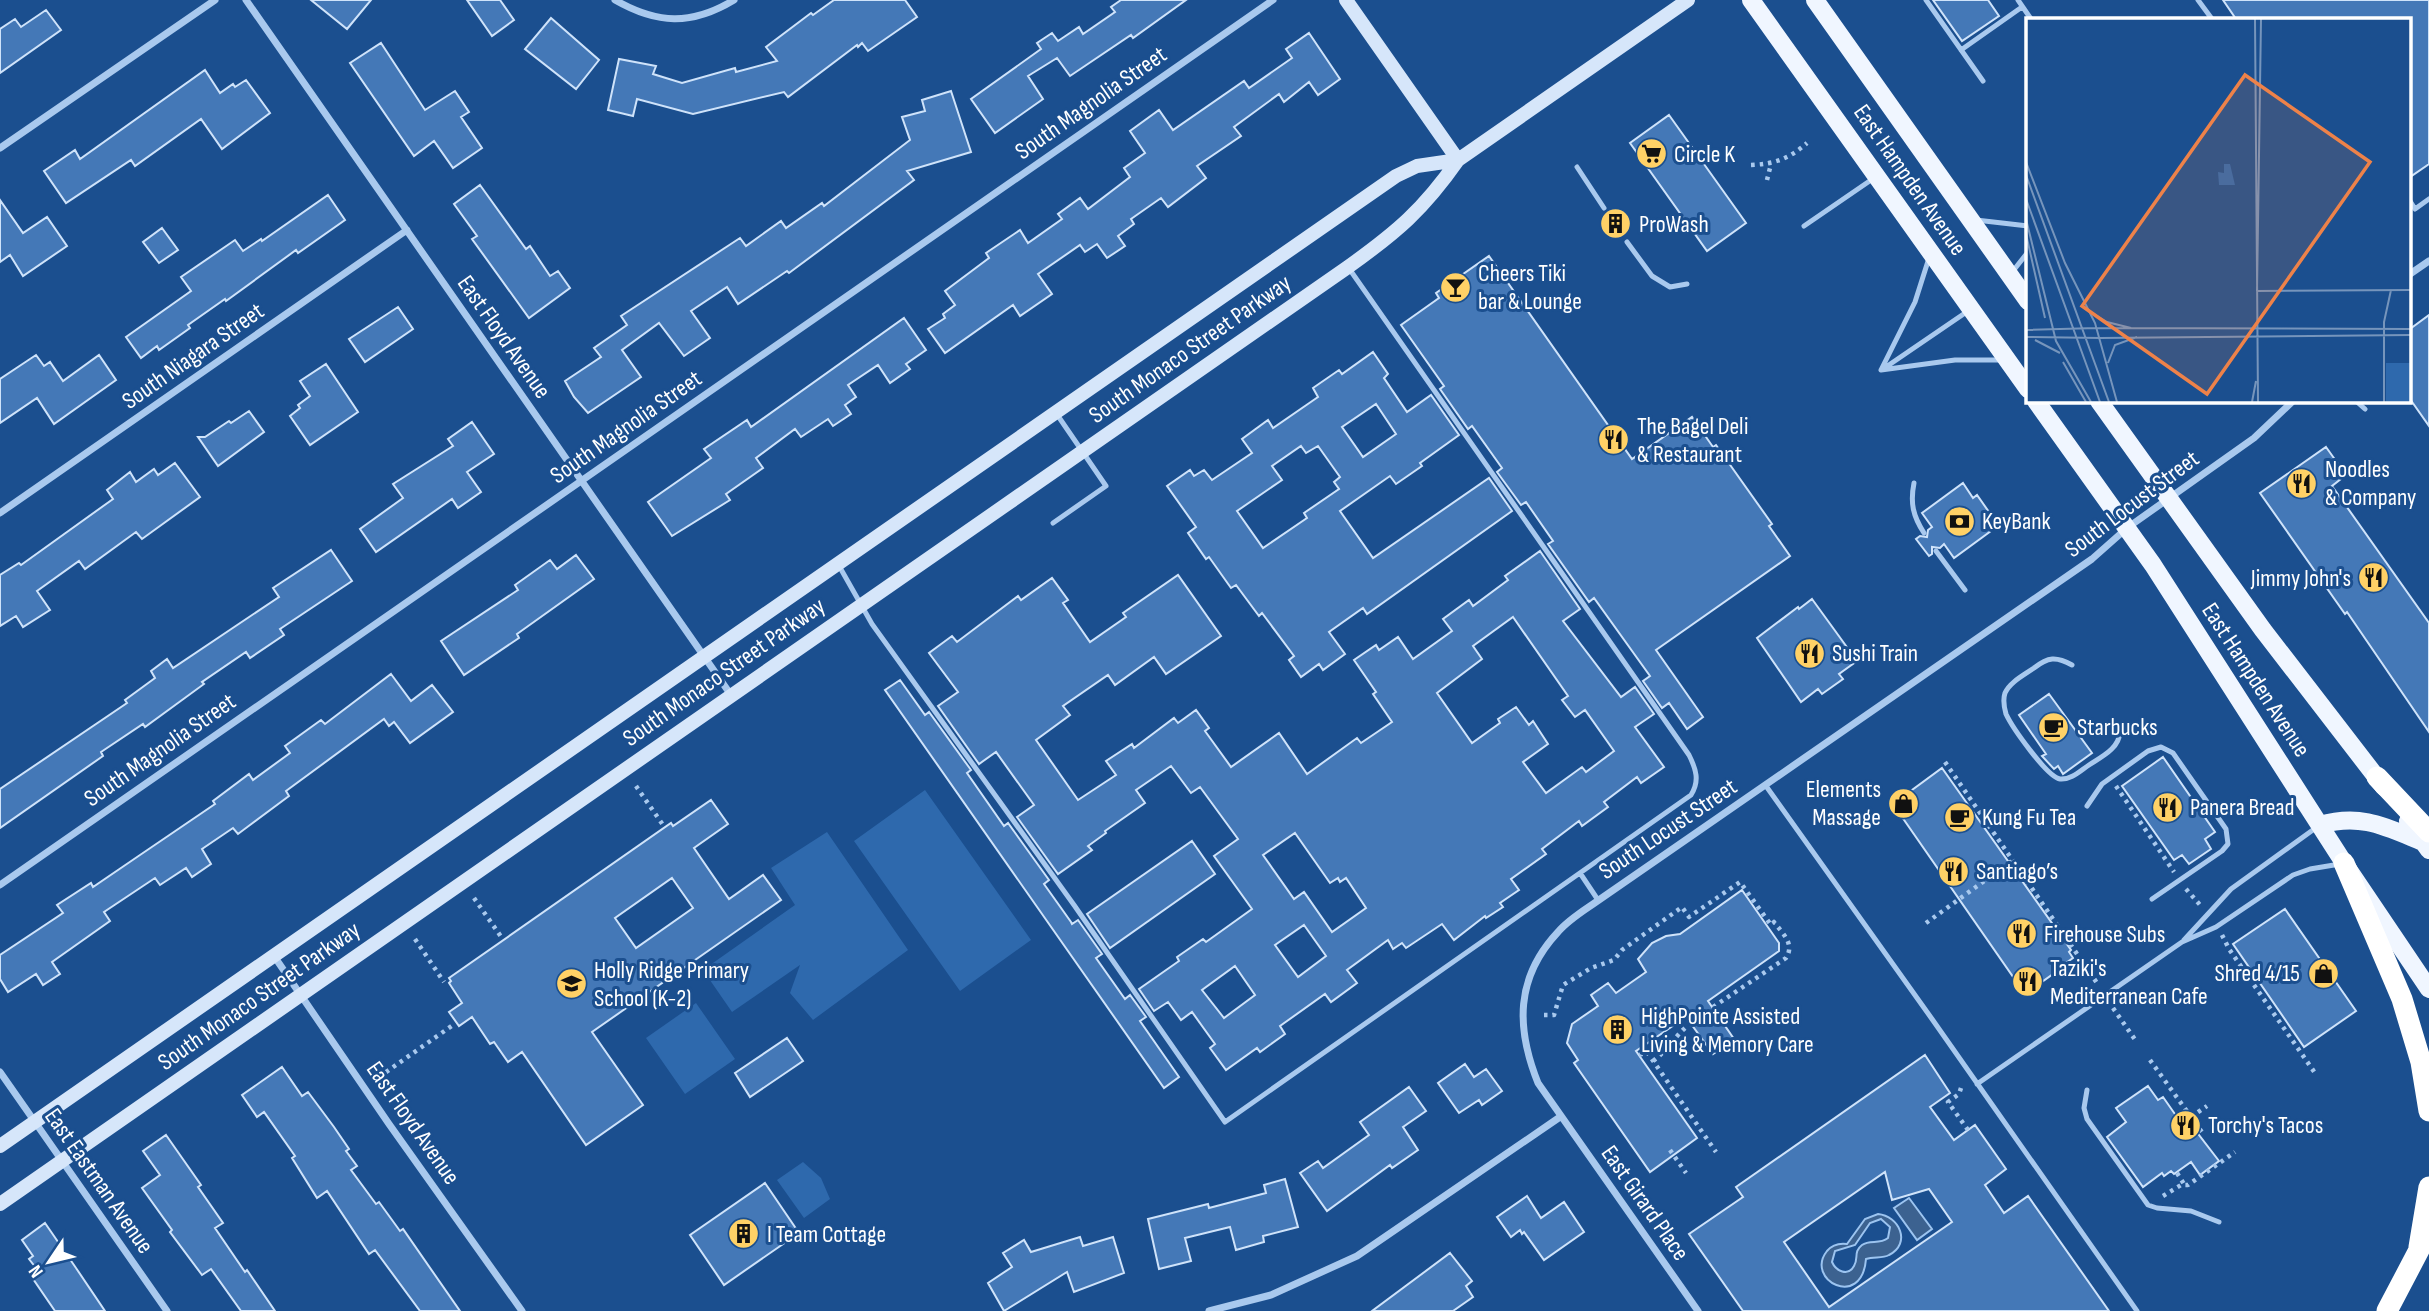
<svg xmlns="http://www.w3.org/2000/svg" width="2429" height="1311" viewBox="0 0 2429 1311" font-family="'Sofia Sans Condensed',sans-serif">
	<rect width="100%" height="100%" fill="#1b4f8f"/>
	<path fill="#2e69ad" d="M925 790 1031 940 960 991 854 841Z
		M827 832 908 950 813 1020 790 993 800 965 732 1012 703 970 795 905 771 868Z
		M696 1003 735 1059 685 1094 646 1038Z
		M803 1162 821 1178 830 1199 804 1218 777 1180Z"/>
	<path fill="#3c6290" stroke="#9cc4f0" stroke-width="2" fill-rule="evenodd" d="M1909 1198 1932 1229 1917 1240 1894 1208Z
		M1878 1214C1899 1216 1912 1243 1889 1255 1882 1259 1874 1256 1866 1259 1862 1310 1804 1280 1827 1251 1832 1245 1839 1243 1847 1244L1865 1219ZM1881 1219 1890 1227 1888 1238C1879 1245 1870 1239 1862 1245 1853 1252 1859 1258 1854 1266 1848 1277 1836 1271 1832 1262L1835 1251 1855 1245 1870 1223Z"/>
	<path fill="#4478b7" stroke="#cfe3fa" stroke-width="2" fill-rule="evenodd" d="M311 0H371L347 29Z
		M467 0H500L514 20 492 36Z
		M834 0H905L917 17 868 51 862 43 858 47 857 45 788 97 784 92 693 114 637 99 633 116 608 110 619 59 656 66 653 74 682 83 735 68 736 72 777 61 766 47 811 13 813 15Z
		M1121 0H1186L1133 38 1131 35 1070 76 1057 58 1028 76 1043 99 995 133 971 99 1041 49 1037 43 1052 33 1058 41 1079 27 1083 34 1115 12 1111 7Z
		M1933 0H1988L1999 16 1962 41Z
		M2223 0H2429V164L2410 177V19H2236Z
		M46 10 61 30 0 73V29L15 19 21 27Z
		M551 18 599 60 576 89 525 49Z
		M1309 33 1340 79 1318 95 1309 82 1284 102 1279 94 1234 127 1241 136 1197 166 1206 178 1168 207 1161 198 1131 219 1134 224 1118 236 1125 246 1107 258 1097 244 1085 252 1080 245 1038 274 1052 294 1020 316 1013 305 945 353 928 329 945 318 943 314 955 305 945 291 989 258 986 253 1020 230 1028 243 1062 219 1058 214 1080 198 1088 209 1130 177 1124 168 1145 153 1130 131 1159 110 1173 130 1244 81 1249 88 1292 58 1286 49Z
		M381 43 425 110 455 91 469 112 461 117 482 148 453 168 434 141 414 156 350 63Z
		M205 70 220 93 233 84 235 87 246 80 270 113 222 149 201 119 135 166 131 160 66 203 44 171 75 150 80 159Z
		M951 91 971 152 907 171 914 180 789 273 787 271 738 304 727 287 691 311 710 338 684 356 659 323 622 350 641 377 588 413 574 397 565 381 601 357 594 348 627 325 621 316 740 238 746 246 781 221 786 228 822 203 824 206 910 140 902 117 925 111 922 100Z
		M1669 115 1746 223 1707 251 1630 143Z
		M480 185 526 249 530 246 550 276 558 271 570 288 529 318 472 239 477 236 454 204Z
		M328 195 345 220 298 253 296 250 226 301 225 299 188 325 190 328 159 350 157 346 141 358 126 337 191 291 181 277 235 240 243 251 261 239 262 241Z
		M0 200 23 233 47 217 67 246 23 276 10 255 0 262Z
		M162 228 178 250 159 263 143 242Z
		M1489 256 1632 459 1692 417 1713 447 1716 445 1772 524 1769 526 1790 556 1656 650 1703 717 1687 729 1669 703 1662 708 1643 681 1650 676 1594 598 1589 602 1548 544 1553 541 1526 502 1521 505 1497 472 1502 468 1472 426 1468 429 1440 389 1444 386 1401 325 1439 298 1436 293Z
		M398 307 413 329 365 362 349 339Z
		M2429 315V426L2410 399V329Z
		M904 318 926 350 906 364 910 369 890 383 878 365 848 385 856 397 845 405 851 414 833 426 828 419 801 437 795 429 756 458 763 468 726 494 730 500 672 536 648 502 711 458 704 449 747 420 751 427Z
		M1373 352 1388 374 1384 378 1407 412 1431 395 1459 435 1420 463 1422 466 1396 484 1390 476 1340 511 1373 558 1489 478 1512 511 1367 614 1363 608 1329 632 1345 654 1323 670 1319 664 1301 677 1289 660 1294 656 1262 613 1259 616 1236 585 1231 588 1209 557 1206 559 1188 533 1196 527 1167 486 1190 470 1194 476 1204 470 1212 480 1252 453 1242 439 1268 420 1273 428 1318 397 1313 388 1339 370 1342 374ZM1376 404 1396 434 1363 457 1342 427ZM1301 446 1306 453 1318 446 1340 477 1334 482 1339 489 1304 513 1307 518 1263 548 1237 511 1282 480 1272 466Z
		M36 355 44 366 50 362 63 381 99 355 116 380 54 424 37 398 0 423V379Z
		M326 364 358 412 310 445 290 416 300 408 298 405 310 396 300 381Z
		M249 411 264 432 218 466 198 437H205L229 421 231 423Z
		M472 422 494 454 467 472 481 492 458 508 452 499 376 552 360 529 403 498 393 484 453 446 448 439Z
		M2326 447 2346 475 2332 486 2429 623V732L2347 612 2345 614 2260 493Z
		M175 463 200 497 142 539 136 532 85 569 79 561 37 591 50 610 23 627 16 616 0 626V575L19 563 21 565 113 499 107 490 130 472 136 482 154 469 158 475Z
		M1963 483 1973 498 1977 495 1989 512 1985 514 1995 528 1954 558 1944 544 1940 548 1932 547V554L1929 556 1916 539 1920 536 1927 537 1928 530 1932 527 1922 513Z
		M331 550 352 581 280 629 284 635 250 658 246 652 202 682 204 684 145 727 143 724 101 752 103 756 0 828V789L127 703 125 700 155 678 151 671 167 659 173 668 279 597 273 588Z
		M1540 551 1580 609 1563 621 1621 697 1635 687 1654 714 1635 727 1664 767 1641 783 1637 777 1604 802 1608 807 1582 826 1579 821 1542 849 1546 854 1511 879 1519 890 1500 903 1503 907 1486 918 1485 916 1454 940 1442 924 1406 948 1402 943 1393 949 1388 940 1347 970 1357 983 1331 1002 1325 994 1280 1026 1285 1034 1260 1052 1257 1048 1226 1070 1210 1048 1215 1044 1192 1012 1181 1020 1168 1002 1154 1011 1139 989 1179 961 1177 957 1203 939 1206 942 1252 909 1214 856 1238 839 1200 787 1191 793 1171 766 1136 790 1145 803 1105 831 1106 833 1088 846 1092 850 1058 874 1017 817 1034 805 996 752 979 764 938 706 958 692 929 653 952 636 957 642 1018 596 1021 600 1052 578 1068 600 1063 603 1090 642 1126 617 1123 613 1178 575 1221 636 1166 674 1154 657 1115 685 1108 675 1063 706 1070 715 1036 740 1078 800 1116 775 1106 761 1132 744 1134 748 1174 718 1178 723 1196 710 1209 728 1205 731 1231 767 1279 733 1307 774 1357 738 1361 743 1392 722 1373 694 1376 692 1354 660 1376 645 1379 650 1398 637 1413 659 1452 631 1443 619 1469 600 1473 606 1508 580 1505 576ZM1513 617 1568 696 1562 700 1575 717 1585 710 1614 751 1586 772 1582 767 1546 793 1523 762 1548 744 1533 721 1529 725 1516 707 1498 719 1500 723 1472 743 1437 693 1482 659 1473 646ZM1295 833 1330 883 1338 878 1340 882 1346 878 1366 908 1332 932 1304 892 1294 899 1263 855ZM1304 925 1326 956 1298 977 1275 945ZM1235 966 1255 995 1224 1018 1202 990Z
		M576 555 594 579 517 634 519 638 464 675 441 641 518 590 515 585 550 560 557 569Z
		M1812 599 1857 661 1839 674 1843 679 1822 694 1818 689 1801 702 1757 638 1798 607 1799 609Z
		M391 674 411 701 432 685 453 712 410 743 394 722 389 726 384 719 286 791 289 796 238 834 233 828 202 849 211 864 192 877 186 868 160 885 155 878 104 912 110 921 52 962 60 974 43 985 36 974 8 992 0 979V955L63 913 57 905 91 883 93 887 140 855 215 804 213 801 249 774 253 780 290 753 285 746 321 720 325 724Z
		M900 680 925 715 929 712 971 770 967 773 1004 826 1008 823 1049 880 1044 884 1071 922 1072 924 1078 920 1102 954 1096 958 1125 999 1130 995 1146 1017 1140 1021 1179 1077 1164 1088 885 690Z
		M2049 694 2092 753 2063 774 2058 766 2054 769 2042 756 2046 754 2019 715Z
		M2163 757 2215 832 2205 839 2211 849 2189 864 2182 855 2174 860 2122 786Z
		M1942 768 2071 950 2069 952 2073 958 2066 963 2067 964 2025 994 1893 804Z
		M711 800 728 824 694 848 729 899 763 875 781 900 592 1032 643 1105 586 1145 522 1052 508 1062 494 1042 490 1044 472 1017 459 1026 449 1012 462 1003 449 983 451 981 449 978 671 823 673 826ZM672 878 693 908 636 948 615 918Z
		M1192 841 1215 874 1110 948 1087 914Z
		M1742 890 1779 943V951L1708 1001 1734 1039 1713 1054 1686 1017 1636 1051 1697 1138 1650 1172 1574 1063 1578 1060 1567 1043 1572 1024 1598 1006 1591 995 1608 983 1616 993 1646 972 1638 959 1652 943 1666 936 1680 934Z
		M2285 909 2356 1011 2304 1047 2233 944Z
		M787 1038 803 1061 750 1097 735 1073Z
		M1925 1055 1950 1093 1930 1107 1954 1140 1975 1125 2006 1169 1985 1185 2004 1213 2028 1196 2109 1311H1743L1689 1234 1743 1197 1736 1187ZM1885 1172 1892 1200 1929 1189 1952 1222 1829 1307 1784 1242Z
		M1465 1064 1474 1077 1486 1069 1502 1091 1482 1105 1479 1100 1459 1113 1438 1083Z
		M282 1067 302 1096 308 1092 334 1127 349 1149 346 1151 357 1166 351 1170 376 1204 379 1202 400 1231 403 1229 460 1311H420L375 1250 369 1254 327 1191 317 1198 292 1158 295 1156 264 1112 257 1117 242 1095Z
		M2148 1086 2158 1100 2163 1097 2177 1117 2186 1112 2198 1130 2196 1131 2219 1161 2200 1175 2191 1162 2174 1174 2171 1171 2164 1176 2162 1173 2143 1187 2107 1137 2126 1122 2116 1108Z
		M1409 1087 1426 1111 1403 1127 1418 1150 1392 1168 1390 1165 1327 1211 1300 1173 1318 1161 1323 1168 1369 1135 1360 1122Z
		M166 1135 201 1185 198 1187 223 1223 215 1228 245 1272 247 1270 275 1311H241L211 1269 202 1275 170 1232 172 1230 142 1188 160 1175 143 1151Z
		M1285 1179 1298 1227 1263 1236 1264 1242 1236 1250 1230 1227 1185 1238 1191 1261 1159 1269 1148 1219 1208 1204 1209 1208 1266 1193 1264 1185Z
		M765 1183 799 1233 724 1285 690 1235Z
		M1527 1196 1541 1218 1564 1202 1584 1232 1544 1260 1524 1232 1522 1234 1520 1230 1511 1237 1497 1217Z
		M45 1223 76 1268 105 1311H55L29 1273 36 1268 29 1259 33 1256 22 1240Z
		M1080 1237 1083 1246 1113 1237 1124 1273 1074 1292 1067 1272 1004 1311 988 1283 1012 1267 1003 1253 1024 1240 1031 1252Z
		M1450 1253 1472 1281 1466 1286 1473 1297 1453 1311H1372Z"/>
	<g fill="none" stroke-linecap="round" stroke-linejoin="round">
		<path stroke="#a9c9ee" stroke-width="4.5" stroke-dasharray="3.5 5" stroke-linecap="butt" d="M1751 165C1774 164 1789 159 1807 143
			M1767 180 1771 164
			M1945 762 2097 983
			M636 786 663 825
			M2116 786 2174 872
			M2186 889 2201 906
			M474 898 502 938
			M1926 923 2012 861
			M2222 935 2229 949 2315 1073
			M415 939 444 982
			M2113 1008 2136 1041
			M1544 1015H1554L1563 985 1591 968 1614 960 1622 950 1682 907 1689 917 1740 882 1771 925 1774 922C1783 934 1795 944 1786 958L1713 1007
			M1639 1055 1647 1052 1716 1152
			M2150 1060 2204 1135
			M1653 1061C1668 1050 1676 1034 1691 1023
			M379 1077 453 1025
			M1961 1088 1959 1094 1948 1102 1968 1130
			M2191 1117 2207 1106
			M1670 1150 1686 1173
			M2177 1173 2184 1184
			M2163 1196 2181 1185H2188L2235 1152"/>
		<path stroke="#a9c9ee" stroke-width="5" d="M1926 0 1983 81
			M2018 0 2031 19
			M2198 0 2212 19
			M1961 50 2022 7
			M1577 167 1604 208
			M2410 201 2415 209 2429 199
			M1976 220 2028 226
			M1804 226 1874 178
			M1627 242 1652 276 1670 287 1687 284
			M2013 271 2028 252
			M1883 369 1968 311
			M1881 370 1915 302 1929 258
			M1881 370 1955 360H2003
			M2356 401 2365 409
			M1914 483C1910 503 1913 516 1924 533
			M1053 523 1106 486 1056 413
			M1936 551 1965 590
			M838 564 872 624 1074 905 1225 1122 1691 795C1700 781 1696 769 1689 755L1348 267
			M2072 665C2056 656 2048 657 2034 668 2024 675 2010 682 2005 693 2003 699 2004 707 2006 714 2012 727 2047 777 2060 779 2071 780 2080 771 2089 765 2101 757 2119 749 2120 732
			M1766 786 1932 1019 2137 1311
			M2087 806 2102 784 2148 751 2161 747 2173 753 2226 829 2228 844 2222 851 2152 899
			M1580 873 1598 900
			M2184 940 2231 889 2317 827
			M1977 1084 2182 942 2216 927 2293 875 2310 869 2340 864
			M2087 1090 2084 1108 2087 1119 2148 1205 2157 1208 2191 1211 2219 1222"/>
		<path stroke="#a9c9ee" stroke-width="7" d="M246 0 731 695
			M615 0C657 24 691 26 734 0
			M0 148 215 0
			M2410 274 2429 261
			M0 513 407 230
			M0 885 1273 0
			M274 956 389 1124 522 1311
			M0 1072 167 1311
			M1209 1311 1271 1295 1357 1256 1560 1117
			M1698 1311 1538 1083C1516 1028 1515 978 1558 932 1568 920 1583 911 1596 902L2092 559 2127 528 2254 438 2293 401"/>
		<path stroke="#d6e6fa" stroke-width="14" d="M1346 0 1458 160
			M0 1146 1396 176 1417 166 1458 160
			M0 1204 1348 267C1397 232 1423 210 1458 160L1688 0"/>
		<path stroke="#f0f6ff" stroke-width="18" d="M1751 0 2028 389
			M1815 0 2028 301
			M2036 401 2153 565 2344 863 2429 989
			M2099 401 2263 630 2384 787
			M2408 821 2429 850
			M2320 825C2361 813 2386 827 2423 842"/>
		<path stroke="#fff" stroke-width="21" d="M2377 777 2429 832
			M2344 863 2402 999 2421 1062 2429 1111
			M2419 1247 2429 1187
			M2387 1311 2429 1231"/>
	</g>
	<defs>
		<symbol id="supermarket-disc" viewBox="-11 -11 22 22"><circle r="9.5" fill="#ffd166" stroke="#1b4f8f"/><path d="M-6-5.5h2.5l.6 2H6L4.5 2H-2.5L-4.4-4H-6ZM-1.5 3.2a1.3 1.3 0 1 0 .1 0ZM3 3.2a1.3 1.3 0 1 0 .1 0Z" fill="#111"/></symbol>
		<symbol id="building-disc" viewBox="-11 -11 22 22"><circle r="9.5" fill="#ffd166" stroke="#1b4f8f"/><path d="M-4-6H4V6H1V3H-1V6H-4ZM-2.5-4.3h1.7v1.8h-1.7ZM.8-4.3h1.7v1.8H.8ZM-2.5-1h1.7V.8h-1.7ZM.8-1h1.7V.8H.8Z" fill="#111"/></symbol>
		<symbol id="bar-disc" viewBox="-11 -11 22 22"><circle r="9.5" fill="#ffd166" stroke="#1b4f8f"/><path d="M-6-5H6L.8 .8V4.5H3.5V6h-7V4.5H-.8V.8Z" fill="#111"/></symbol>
		<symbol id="restaurant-disc" viewBox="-11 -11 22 22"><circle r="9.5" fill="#ffd166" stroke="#1b4f8f"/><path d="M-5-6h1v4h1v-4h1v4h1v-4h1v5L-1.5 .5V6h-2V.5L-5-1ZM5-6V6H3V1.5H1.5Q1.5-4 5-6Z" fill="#111"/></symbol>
		<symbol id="bank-disc" viewBox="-11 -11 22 22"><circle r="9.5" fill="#ffd166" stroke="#1b4f8f"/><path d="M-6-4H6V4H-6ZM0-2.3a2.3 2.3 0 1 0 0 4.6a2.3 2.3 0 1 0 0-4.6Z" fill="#111"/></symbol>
		<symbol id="cafe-disc" viewBox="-11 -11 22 22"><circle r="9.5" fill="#ffd166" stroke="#1b4f8f"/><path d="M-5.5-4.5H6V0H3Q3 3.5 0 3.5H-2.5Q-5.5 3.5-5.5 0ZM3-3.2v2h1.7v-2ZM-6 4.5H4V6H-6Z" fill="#111"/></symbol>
		<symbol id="shop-disc" viewBox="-11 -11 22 22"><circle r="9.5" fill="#ffd166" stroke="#1b4f8f"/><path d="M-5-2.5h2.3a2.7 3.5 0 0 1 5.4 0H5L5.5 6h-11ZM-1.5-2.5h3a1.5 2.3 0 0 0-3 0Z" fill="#111"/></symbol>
		<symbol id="school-disc" viewBox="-11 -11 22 22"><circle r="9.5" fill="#ffd166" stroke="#1b4f8f"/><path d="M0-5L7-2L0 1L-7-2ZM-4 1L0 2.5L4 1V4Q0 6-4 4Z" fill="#111"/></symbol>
	</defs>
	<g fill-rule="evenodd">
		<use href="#supermarket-disc" x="1634" y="136" width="35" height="35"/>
		<use href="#building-disc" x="1598" y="206" width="35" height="35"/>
		<use href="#bar-disc" x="1438" y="270" width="35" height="35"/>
		<use href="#restaurant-disc" x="1596" y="422" width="35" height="35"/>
		<use href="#restaurant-disc" x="2284" y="466" width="35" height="35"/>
		<use href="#bank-disc" x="1942" y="504" width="35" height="35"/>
		<use href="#restaurant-disc" x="2356" y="560" width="35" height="35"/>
		<use href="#restaurant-disc" x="1792" y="636" width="35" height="35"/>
		<use href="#cafe-disc" x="2036" y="710" width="35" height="35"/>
		<use href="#shop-disc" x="1886" y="786" width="35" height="35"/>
		<use href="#restaurant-disc" x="2150" y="790" width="35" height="35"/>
		<use href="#cafe-disc" x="1942" y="800" width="35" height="35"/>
		<use href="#restaurant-disc" x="1936" y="854" width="35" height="35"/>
		<use href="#restaurant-disc" x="2004" y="916" width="35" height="35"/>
		<use href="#shop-disc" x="2306" y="956" width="35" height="35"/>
		<use href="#restaurant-disc" x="2010" y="964" width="35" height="35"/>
		<use href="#school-disc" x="554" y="966" width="35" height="35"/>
		<use href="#building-disc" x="1600" y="1012" width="35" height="35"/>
		<use href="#restaurant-disc" x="2168" y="1108" width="35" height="35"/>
		<use href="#building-disc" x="726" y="1216" width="35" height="35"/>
	</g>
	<g text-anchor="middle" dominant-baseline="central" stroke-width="6" stroke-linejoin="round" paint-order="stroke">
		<g font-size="24" fill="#fff" stroke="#1b4f8f">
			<text transform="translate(1091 103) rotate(-35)">South Magnolia Street</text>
			<text transform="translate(1910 180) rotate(55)">East Hampden Avenue</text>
			<text transform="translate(504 337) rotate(55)">East Floyd Avenue</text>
			<text transform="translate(1190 349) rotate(-35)">South Monaco Street Parkway</text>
			<text transform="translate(193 356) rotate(-35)">South Niagara Street</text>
			<text transform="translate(626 427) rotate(-35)">South Magnolia Street</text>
			<text transform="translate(2132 504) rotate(-37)">South Locust Street</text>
			<text transform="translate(724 672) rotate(-35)">South Monaco Street Parkway</text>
			<text transform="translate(2256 680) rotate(57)">East Hampden Avenue</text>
			<text transform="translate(160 750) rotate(-35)">South Magnolia Street</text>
			<text transform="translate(1668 829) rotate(-34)">South Locust Street</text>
			<text transform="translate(259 996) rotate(-35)">South Monaco Street Parkway</text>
			<text transform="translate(413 1123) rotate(55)">East Floyd Avenue</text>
			<text transform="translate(99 1181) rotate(55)">East Eastman Avenue</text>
			<text transform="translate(1645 1203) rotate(55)">East Girard Place</text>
		</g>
		<g font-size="24" fill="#fff" stroke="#1b4f8f" text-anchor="start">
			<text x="1674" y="154">Circle K</text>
			<text x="1639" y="224">ProWash</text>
			<text x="1478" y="273">Cheers Tiki<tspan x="1478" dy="28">bar &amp; Lounge</tspan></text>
			<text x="1637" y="426">The Bagel Deli<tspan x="1637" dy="28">&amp; Restaurant</tspan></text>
			<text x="2325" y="469">Noodles<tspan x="2325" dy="28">&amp; Company</tspan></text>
			<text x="1982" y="521">KeyBank</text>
			<text x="2351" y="578" text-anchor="end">Jimmy John's</text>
			<text x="1832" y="653">Sushi Train</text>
			<text x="2077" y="727">Starbucks</text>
			<text x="1881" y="789" text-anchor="end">Elements<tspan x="1881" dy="28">Massage</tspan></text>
			<text x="2190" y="807">Panera Bread</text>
			<text x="1982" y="817">Kung Fu Tea</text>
			<text x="1976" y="871">Santiago’s</text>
			<text x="2044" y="934">Firehouse Subs</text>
			<text x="2050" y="968">Taziki's<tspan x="2050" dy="28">Mediterranean Cafe</tspan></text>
			<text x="594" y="970">Holly Ridge Primary<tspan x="594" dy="28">School (K-2)</tspan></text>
			<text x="2300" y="973" text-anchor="end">Shred 4/15</text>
			<text x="1641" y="1016">HighPointe Assisted<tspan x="1641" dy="28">Living &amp; Memory Care</tspan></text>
			<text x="2208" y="1125">Torchy's Tacos</text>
			<text x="767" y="1234">I Team Cottage</text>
		</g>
	</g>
	<g transform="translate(2026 18)">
		<rect width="385" height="385" fill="#1b4f8f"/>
		<path d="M198 146H204L209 167H193L192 154 198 155ZM360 345H385V384H360Z" fill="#2e69ad"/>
		<path fill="none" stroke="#7695bc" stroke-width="2" d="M229 1 232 384M0 144 39 245 69 305 91 384M0 157 83 384M0 181 74 384M0 201 30 323 65 384M0 216 19 300M231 273 385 272M231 273 235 1M66 295 81 304 105 310M71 310 385 311M0 312 71 310M0 319 74 320M74 320 385 317M9 322 34 335M37 344 60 384M82 345 89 327 111 319M226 384 230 363M358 384V304L365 272"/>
		<path fill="#ee8249" fill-opacity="0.15" stroke="#ee8249" stroke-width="3.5" d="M219 57 344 144 181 376 56 288Z"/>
		<rect width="385" height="385" fill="none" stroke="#fff" stroke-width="3.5"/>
	</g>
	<g transform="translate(49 1262) rotate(235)" stroke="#1b4f8f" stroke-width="5" paint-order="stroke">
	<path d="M0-5L12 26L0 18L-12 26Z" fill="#ffffff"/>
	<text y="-10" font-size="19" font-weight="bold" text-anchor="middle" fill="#ffffff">N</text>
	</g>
</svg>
